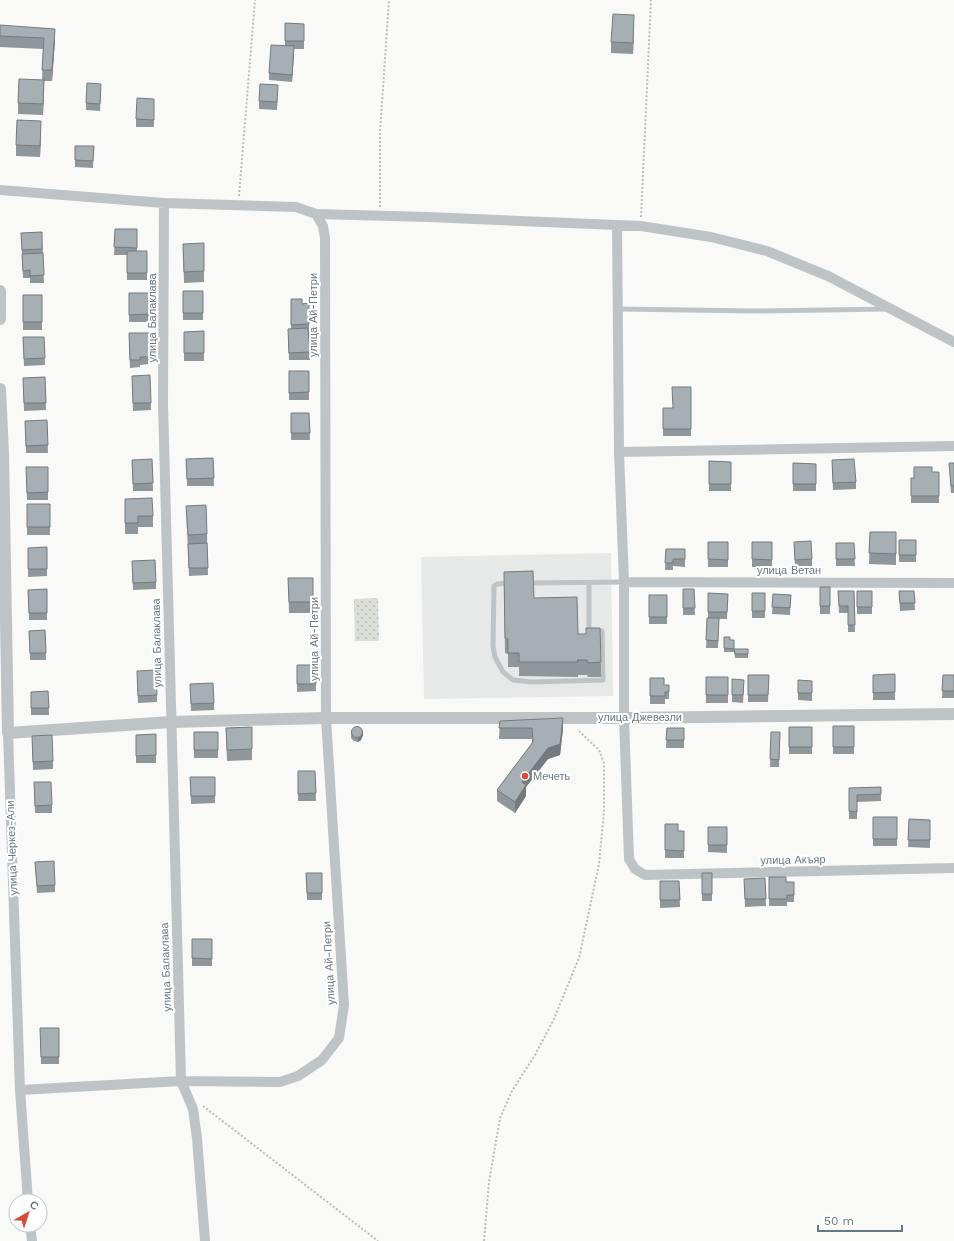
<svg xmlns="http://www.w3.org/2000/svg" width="954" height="1241" viewBox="0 0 954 1241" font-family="'Work Sans',sans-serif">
	<defs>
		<pattern id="park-dots" width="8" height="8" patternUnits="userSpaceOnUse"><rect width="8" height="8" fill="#daded7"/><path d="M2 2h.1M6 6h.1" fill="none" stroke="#b5b9b4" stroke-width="1.8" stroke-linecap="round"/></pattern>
	</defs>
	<rect width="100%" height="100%" fill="#f9f9f7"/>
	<path fill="#e7e9e8" d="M611 553 613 696 424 699 421 557Z"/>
	<path fill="url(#park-dots)" d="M378 598 379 641H355L354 599Z"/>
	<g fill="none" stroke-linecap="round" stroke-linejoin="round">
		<path stroke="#b9bdbf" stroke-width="2" stroke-dasharray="2 2" stroke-linecap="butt" d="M239 196 255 0
			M380 207V132L389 0
			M641 217 651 0
			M203 1106 378 1241
			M484 1241 489 1182 500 1118 512 1091 535 1055 553 1021 579 958 599 864 604 812V763L599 750 578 730"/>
		<path stroke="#bec4c6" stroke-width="5" d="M618 309 755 311 887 309
			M509 583 497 584 494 586 493 646 495 657 503 672 513 680 531 682 603 680 602 631 589 630V583
			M527 583 624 582"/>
		<path stroke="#bec4c6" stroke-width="10" d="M0 190 164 203 296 207 316 214 428 217 641 226 711 237 767 251 828 276 954 342
			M164 203 163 404 181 1081 193 1109 197 1138 205 1241
			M617 225 619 452 624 582V718L629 859 635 869 645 875 954 868
			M619 452 954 446
			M624 582 954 583
			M8 733 20 1090 28 1201
			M20 1090 181 1081 280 1082 298 1076 322 1060 339 1038 344 1005 326 718 325 238 323 226 316 214
			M30 1225 32 1241"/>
		<path stroke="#bec4c6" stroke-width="12" d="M0 291V319
			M0 389 3 453 8 733 171 722 326 718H624L954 714"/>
	</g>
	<path fill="#8f979b" d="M285 23 304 24V49H294L292 82 269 80V73L285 46Z
		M0 25 55 40 52 81H44L43 115 18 114V103L42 80 43 49 0 47Z
		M634 26 633 54 611 53V42Z
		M101 91 100 111 86 110V103Z
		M278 92 277 110 259 109V101Z
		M154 106V127H136V119Z
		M41 132 40 157 16 156V145Z
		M75 146H94L93 168 75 167Z
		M115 229H137V251H147V280H127V255H114Z
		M42 232 44 283H30V278H23L21 233Z
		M183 244 204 271V282L184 283Z
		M183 291H203V320H183Z
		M129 293H149V322H129Z
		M23 295H42V330H23Z
		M291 299 302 304 309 303V332L310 360H289L288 336 291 329Z
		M204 331V361H184V332Z
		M23 337H44L45 365 24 366Z
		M129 341 150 357V364L140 365V367L130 368Z
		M289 371H309V400H289Z
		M45 377 46 410 24 411 23 378Z
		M132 383 151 403V410L133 411Z
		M691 387V436H663V408H672Z
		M291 413H309L310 440H291Z
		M47 420 48 453H26L25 421Z
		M213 458 214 486H187L186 459Z
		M152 459 153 491H133L132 460Z
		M832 460 856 482V489L833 490Z
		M709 461 731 462V491H709Z
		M793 463 816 464V491H793Z
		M949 463H954V493H951Z
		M26 467H48V500H27Z
		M932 472H939V503H911V478H914Z
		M125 499 153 516V527H138V534H125Z
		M27 504H50V535H27Z
		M186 506 207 534 208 575 189 576Z
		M870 532H896V565L869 564Z
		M899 540H916V562H899Z
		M708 542H728V567H708Z
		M752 542H772V567H752Z
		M794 542 812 559V567L795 568Z
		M836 543H854L855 566H836Z
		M47 547V576L28 577V548Z
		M666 549H685V567L673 566V570H665Z
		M132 568 156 582V589L133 590Z
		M288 578H313V613H289Z
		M504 586 534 598 601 662V677H588L587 675H578V677L519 676V667H508V654L505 653Z
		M820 587H830V614H820Z
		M47 589V620H29L28 590Z
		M683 589H694L695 615H683Z
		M838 591H854L855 632H848V613H839Z
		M857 591H872V614H857Z
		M899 591H914L915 610 900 611Z
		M708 593 728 594 727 619H719L718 648H706L708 618Z
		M752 593H765V618H752Z
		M773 594 791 595 790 615 772 614Z
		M649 595H667V624H649Z
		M45 630 46 660H30L29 631Z
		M724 637 730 640H734V652H724Z
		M734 649H748V658H735Z
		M297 665H315L316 691 297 692Z
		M895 674V700H873V675Z
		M748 675H769L768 702H748Z
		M943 675H954V698H942Z
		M706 677H728V703H706Z
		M137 678 157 695V702L138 703Z
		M650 678 664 685H669V699H665V704H650Z
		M732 679 744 687 743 703 732 702Z
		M798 680 812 681V701L798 700Z
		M190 684 214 703V710L191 711Z
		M48 691 49 715H31V692Z
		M500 721 563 729 560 755 548 759 526 787V796L515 813 497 801V790L532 743V739H499Z
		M833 726H854V754H833Z
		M252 727V760L227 761 226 728Z
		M789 727H812V754H789Z
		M667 728H684V748H666Z
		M351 730 363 735 361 740 358 742 354 741 351 738Z
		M194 732H218V758H194Z
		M771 732H780L779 767H770Z
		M156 734V763H136V735Z
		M32 736 53 761V769L33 770Z
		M298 771H315L316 801H298Z
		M190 777H215V803L191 804Z
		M34 782 52 805V813H35Z
		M881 787V801L857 802V819H849V788Z
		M873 817H897V846H873Z
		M909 819 930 820V848L908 847Z
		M665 824 678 831H684V858H665Z
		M708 827H727V853L708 852Z
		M35 862 55 885V892L37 893Z
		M306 873H322V900H307Z
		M702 873H712V901H702Z
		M769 877 786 882H794V902H787V906H769Z
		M765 878 766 906 745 907 744 879Z
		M660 881H679L680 907 660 908Z
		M192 939H212V966H192Z
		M40 1028H59V1064H41Z"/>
	<path fill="#747b7e" d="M634 15V26L633 54V43Z
		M55 29V40L52 81V70Z
		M294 46V54L292 82V75Z
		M44 80V91L43 115V104Z
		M41 121V132L40 157V146Z
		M563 718V729L560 755 548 759 526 787V796L515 813V802L522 782Z
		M363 731V735L361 740 358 742V738Z"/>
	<path fill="#a6b0b4" stroke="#747b7e" d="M613 14 634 15 633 43 611 42Z
		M285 23 304 24V41H285Z
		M0 25 55 29 52 70H42L44 38 0 36Z
		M271 45 294 46 292 75 269 73Z
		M19 79 44 80 43 104 18 103Z
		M87 83 101 84 100 104 86 103Z
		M260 84 278 85 277 102 259 101Z
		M137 98 154 99V120L136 119Z
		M17 120 41 121 40 146 16 145Z
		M75 146H94L93 161 75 160Z
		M115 229H137V248L114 247Z
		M42 232V249L22 250 21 233Z
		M204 243V271L184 272 183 244Z
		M127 251H147V273H127Z
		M43 253 44 275 30 276V270L23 271 22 254Z
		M183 291H203V313H183Z
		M129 293H149V314L129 315Z
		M23 295H42V322H23Z
		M291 299H302V304L309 303V324L291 325Z
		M308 328 310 352 289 353 288 329Z
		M204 331V353H184V332Z
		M129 333H149L150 357H140V360H130Z
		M23 337H44L45 358 24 359Z
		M289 371H309V392L289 393Z
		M150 375 151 403H133L132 376Z
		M45 377 46 403H24L23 378Z
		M672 387H691V429H663V408H673Z
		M291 413H309L310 433H291Z
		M47 420 48 445 26 446 25 421Z
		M213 458 214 478 187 479 186 459Z
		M152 459 153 483 133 484 132 460Z
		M854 459 856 482 833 483 832 460Z
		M709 461 731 462V484H709Z
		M793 463 816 464V484H793Z
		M949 463H954V486H951Z
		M26 467H48V492L27 493Z
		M914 467H932V472H939V496H911V478H914Z
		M152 498 153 516H138V523H125V499Z
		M27 504H50V527H27Z
		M206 505 207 534 188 535 186 506Z
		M870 532H896V554L869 553Z
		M899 540H916V555H899Z
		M811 541 812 559 795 560 794 542Z
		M708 542H728V560L708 559Z
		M752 542H772V560L752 559Z
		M207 543 208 568H189L188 544Z
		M836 543H854L855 559H836Z
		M47 547V569H28V548Z
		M666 549H685V559H673V563H665Z
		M155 560 156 582 133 583 132 561Z
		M533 571 534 598 577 597 578 634H586V628H600L601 662 588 663 587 660H577L578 662H519V653H508V639L505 638 504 572Z
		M288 578H313V602H289Z
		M820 587H830V606H820Z
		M47 589V613H29L28 590Z
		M683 589H694L695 608H683Z
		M838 591H854L855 625H848V606H839Z
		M857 591H872V607H857Z
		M899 591H914L915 603H900Z
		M708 593 728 594 727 612H708Z
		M752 593H765V611H752Z
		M773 594 791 595 790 608 772 607Z
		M649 595H667V617H649Z
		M707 618H719L718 641 706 640Z
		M45 630 46 653H30L29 631Z
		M724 637H730V640H734V649L724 648Z
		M734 649H748V654H735Z
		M297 665H315L316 684H297Z
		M156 670 157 695 138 696 137 671Z
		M895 674V692L873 693V675Z
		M748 675H769L768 695H748Z
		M943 675H954V691H942Z
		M706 677H728V695H706Z
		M650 678H664V685H669V692H665V696H650Z
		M732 679 744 680 743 695H732Z
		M798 680 812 681V693H798Z
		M213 683 214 703 191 704 190 684Z
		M48 691 49 708H31V692Z
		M563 718 560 744 548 748 522 782 526 785 515 802 497 790 533 742 532 728H499L500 721Z
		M833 726H854V747H833Z
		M351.5 732a5.5 5.5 0 1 1 11 0a5.5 5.5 0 1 1-11 0Z
		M252 727V749L227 750 226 728Z
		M789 727H812V747H789Z
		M667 728H684V740H666Z
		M194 732H218V750H194Z
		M771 732H780L779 760 770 759Z
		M156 734V755L136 756V735Z
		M52 735 53 761 33 762 32 736Z
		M298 771H315L316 793 298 794Z
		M190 777H215V796H191Z
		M34 782H51L52 805 35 806Z
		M881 787V794L857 795V812L849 811V788Z
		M873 817H897V839H873Z
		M909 819 930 820V840H908Z
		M665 824H678V831H684V851L665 850Z
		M708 827H727V845H708Z
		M54 861 55 885 37 886 35 862Z
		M306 873H322V893H307Z
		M702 873H712V894H702Z
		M769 877H786V882H794V895H787V899H769Z
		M765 878 766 899H745L744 879Z
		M660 881H679L680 900H660Z
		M192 939H212V959L192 958Z
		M40 1028H59V1057H41Z"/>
	<circle fill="#d84a39" stroke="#fff" stroke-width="1.5" cx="525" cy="776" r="4"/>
	<g text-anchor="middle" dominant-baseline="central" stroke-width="4" stroke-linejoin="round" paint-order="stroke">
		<g font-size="11" fill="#667880" stroke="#fff">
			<text transform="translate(313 315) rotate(-90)">улица Ай-Петри</text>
			<text transform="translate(152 318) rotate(-90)">улица Балаклава</text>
			<text x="789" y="570">улица Ветан</text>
			<text transform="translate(314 639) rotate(-90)">улица Ай-Петри</text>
			<text transform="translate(157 643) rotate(-91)">улица Балаклава</text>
			<text x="640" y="717">улица Джевезли</text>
			<text transform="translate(12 848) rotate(-92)">улица Черкез-Али</text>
			<text transform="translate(793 860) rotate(-1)">улица Акъяр</text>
			<text transform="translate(329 963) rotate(-93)">улица Ай-Петри</text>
			<text transform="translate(166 967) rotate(-92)">улица Балаклава</text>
		</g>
		<g font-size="11" fill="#667880" stroke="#fff" text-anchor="start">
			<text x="533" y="776">Мечеть</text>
		</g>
	</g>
	<g transform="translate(28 1213) rotate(39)"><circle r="19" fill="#ffffff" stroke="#c2c9cc"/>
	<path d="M0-3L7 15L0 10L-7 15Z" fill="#d84a39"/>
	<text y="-6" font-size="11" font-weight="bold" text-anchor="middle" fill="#667880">С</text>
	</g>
	<path d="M818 1225v6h84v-6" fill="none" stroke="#667880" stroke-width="2"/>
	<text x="824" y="1225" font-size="12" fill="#667880" stroke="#ffffff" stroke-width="3" paint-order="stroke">50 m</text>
</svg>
